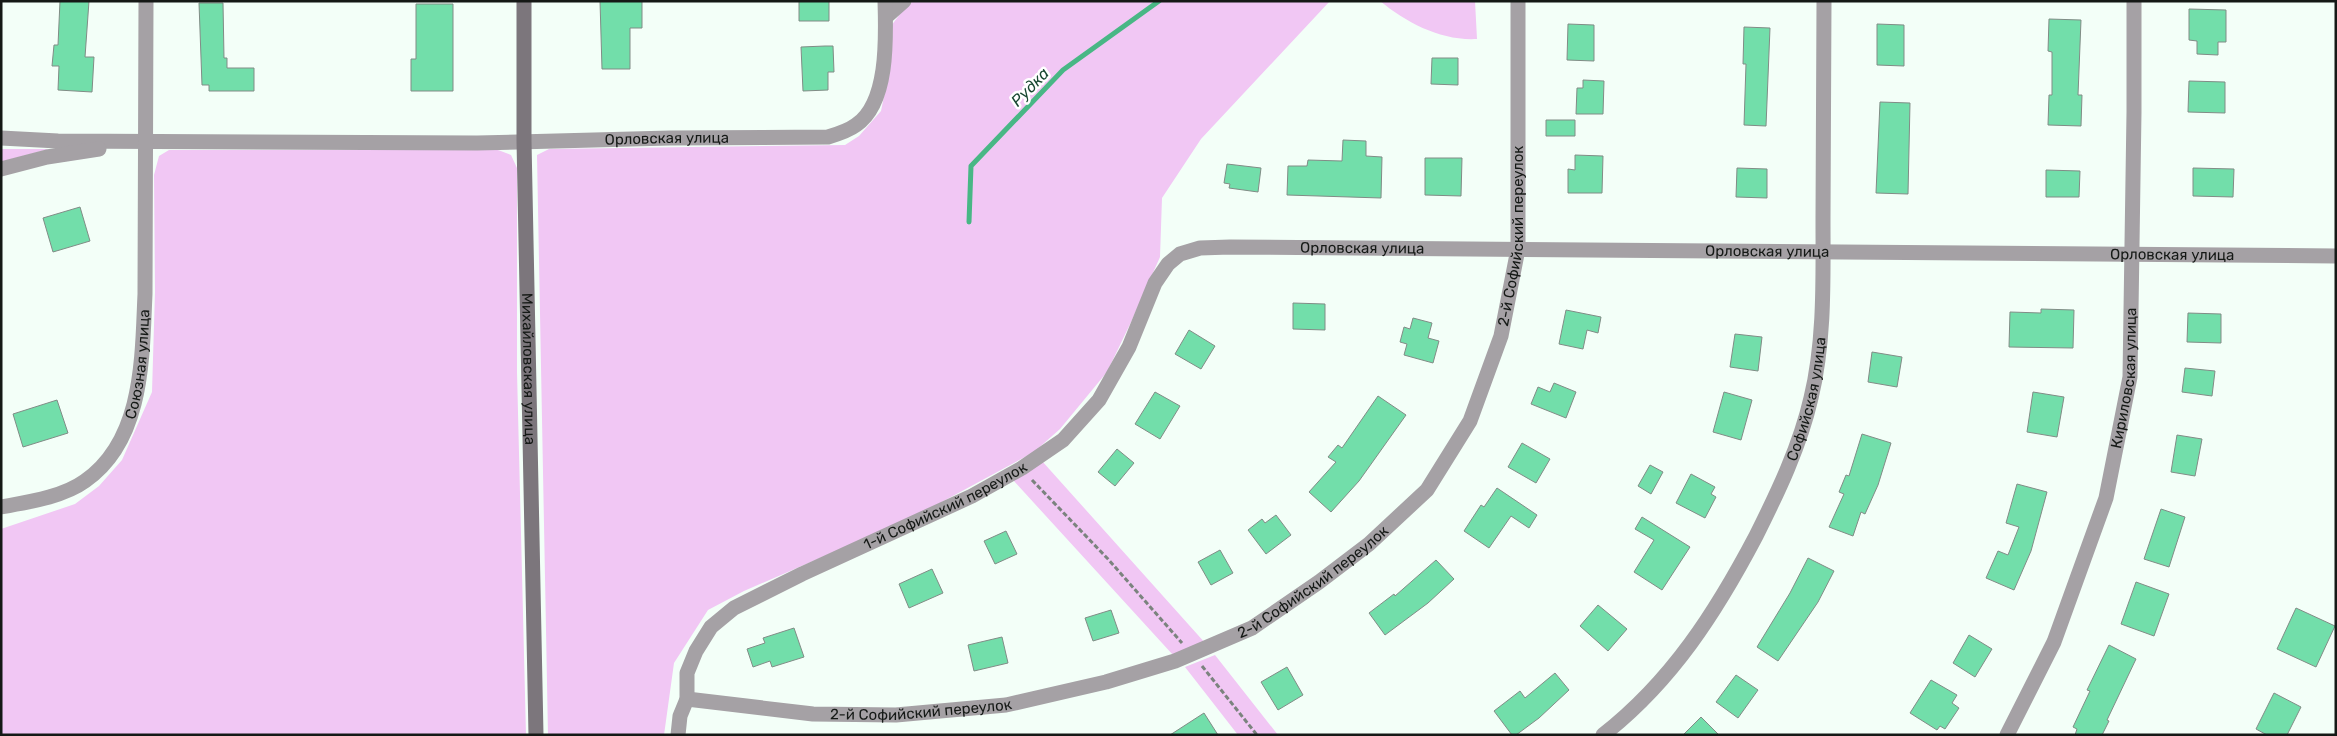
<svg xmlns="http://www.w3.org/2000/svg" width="2337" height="736" viewBox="0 0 2337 736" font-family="Rubik,sans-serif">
	<rect width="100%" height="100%" fill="#f3fff8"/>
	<path fill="#f1c7f4" d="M913 1H1330L1201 139 1162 198 1160 257 1132 320 1107 372 1060 429 1034 452 914 517 744 591 708 610 674 663 664 735H548L537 155 549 149 845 145 859 136 881 111 889 72 891 26 903 10Z
		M1380 1H1475L1477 39C1441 41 1407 23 1380 1Z
		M1 149H49L1 162Z
		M169 150H498L511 155 517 168V372L526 735H1V529L75 504 99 486 122 460 152 392 155 292 154 175 159 156Z
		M1042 461 1206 644 1173 655 1013 480Z
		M1215 655 1278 735H1238L1185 667Z"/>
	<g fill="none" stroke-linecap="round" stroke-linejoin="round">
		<path stroke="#48b785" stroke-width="5" d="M969 222 971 166 1063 70 1159 1"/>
	</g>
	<path fill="#72deaa" stroke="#818c86" d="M60 1H89L85 57H94L92 92 58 90 59 66H52L54 45H58Z
		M600 1H642V28H630V69H602Z
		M799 1H829V21H799Z
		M199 3H223L224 58H227V68H254V91H209V85H202Z
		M416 4H453V91H411V59H416Z
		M2189 9 2226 10V42H2218V55L2197 54V41L2189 40Z
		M2049 19 2081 20 2078 95H2082L2081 126 2048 125 2049 95H2052V52L2048 51Z
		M1568 24 1594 25V61L1567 60Z
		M1877 24 1904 25V66L1877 65Z
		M1744 27 1770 28 1766 126 1744 125 1746 64H1743Z
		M825 46H833L834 72H828V90L803 91 801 47Z
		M1432 58H1458V85L1431 84Z
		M1583 80 1604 81 1603 114H1576L1577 88H1583Z
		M2189 81 2225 82V113L2188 112Z
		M1880 102 1910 103 1908 194 1876 193Z
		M1546 120H1575V136H1546Z
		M1343 140 1366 141V156L1382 157 1381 198 1287 195 1288 166H1307L1308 160 1342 161Z
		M1575 155 1603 156 1602 193H1568V169L1575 170Z
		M1425 158H1462L1461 196 1425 195Z
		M1227 164 1261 168 1258 192 1229 188 1230 184 1224 183Z
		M1737 168 1767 169V198L1736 197Z
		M2193 168 2234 169 2233 197 2193 196Z
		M2046 170 2080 171 2079 197H2046Z
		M80 207 90 241 53 252 43 218Z
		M1293 303 1325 304V330L1293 329Z
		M2041 309 2074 310 2073 348 2009 347 2010 312 2041 313Z
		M1566 310 1601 317 1598 333 1587 330 1583 349 1559 344Z
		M2188 313 2221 314V343L2187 342Z
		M1413 318 1432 323 1428 338 1439 341 1433 363 1404 355 1407 344 1400 342 1404 327 1410 329Z
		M1189 330 1215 346 1201 369 1175 354Z
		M1735 334 1762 337 1758 371 1730 367Z
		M1872 352 1902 357 1897 387 1868 382Z
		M2185 368 2215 371 2212 396 2182 392Z
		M1554 383 1576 392 1566 418 1531 404 1538 387 1550 392Z
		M1155 392 1180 406 1160 439 1135 424Z
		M1724 392 1752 400 1741 440 1713 432Z
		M2033 392 2064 397 2057 437 2027 432Z
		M1378 396 1406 415 1359 481 1331 512 1309 492 1336 462 1328 457 1338 445 1342 448Z
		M57 400 68 433 23 447 13 414Z
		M1862 434 1891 443 1878 485 1865 514 1861 512 1853 536 1829 527 1844 494 1839 492 1846 475 1849 476Z
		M2177 435 2202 439 2195 476 2171 472Z
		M1522 443 1550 459 1536 483 1508 467Z
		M1117 449 1134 463 1115 486 1098 472Z
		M1650 465 1663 472 1651 494 1638 486Z
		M1691 474 1715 487 1711 494 1716 497 1705 518 1676 503Z
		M2017 484 2047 492 2031 551 2014 590 1986 578 1998 551 2008 555 2019 527 2006 523Z
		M1497 488 1537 515 1529 528 1511 516 1489 548 1464 531 1481 505 1484 507Z
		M2161 509 2185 517 2169 567 2144 559Z
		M1276 515 1291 535 1266 554 1248 530 1262 519 1265 523Z
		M1642 517 1690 547 1662 590 1634 572 1654 540 1635 529Z
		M1006 531 1017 554 995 564 984 541Z
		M1220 550 1233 573 1211 585 1198 562Z
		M1808 558 1834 571 1818 602 1778 661 1757 647 1790 593Z
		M1436 560 1454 579 1428 603 1385 635 1369 613 1394 594 1395 596Z
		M932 569 943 593 909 608 899 584Z
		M2136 582 2169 594 2154 636 2121 624Z
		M1598 605 1627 629 1608 651 1580 626Z
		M2296 608 2335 626 2316 667 2277 649Z
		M1111 610 1119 633 1093 641 1085 618Z
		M794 628 804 657 772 667 770 661 753 667 747 649 765 643 763 638Z
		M1969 635 1992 649 1975 677 1953 663Z
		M1002 637 1008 663 974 671 968 645Z
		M2109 645 2136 659 2107 720 2109 721 2102 735H2075L2077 729 2073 727 2090 691 2087 690Z
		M1287 667 1303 695 1278 710 1261 682Z
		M1555 673 1569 690 1539 718 1516 735H1512L1494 711 1520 691 1525 698Z
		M1736 675 1758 690 1738 718 1716 702Z
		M1931 680 1957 695 1952 703 1959 708 1945 729 1940 726 1937 730 1910 713Z
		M2274 693 2301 707 2287 735H2267L2256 729Z
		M1204 713 1218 735H1170Z
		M1701 717 1719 735H1683Z"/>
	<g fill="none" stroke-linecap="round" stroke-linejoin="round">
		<path stroke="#7b837e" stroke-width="3" stroke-dasharray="5 2.5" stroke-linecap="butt" d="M1032 480 1108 559 1182 643
			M1202 666 1257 735"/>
		<g stroke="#a5a1a5" stroke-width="15">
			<path d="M886 17 904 1"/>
			<path id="s1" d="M1 138 58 141 477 143 670 138 828 137C838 134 848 131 856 125 889 103 886 36 885 1"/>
			<path d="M1 169 47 157 99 149"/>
			<path id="s2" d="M1 507C28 502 63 497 85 481 144 440 142 357 145 294L146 1"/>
			<path id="s3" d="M687 699 813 714 896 715 1006 705 1106 682 1175 661 1252 628 1319 582 1369 544 1427 490 1470 421 1501 336 1518 249V1"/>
			<path id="s4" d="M678 735 680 716 687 699V673L696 651 711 627 734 608 802 574 972 496 1022 468 1063 440 1099 400 1129 347 1155 283 1168 264 1180 254 1200 248 1230 247 2336 256"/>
			<path id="s5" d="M1603 735C1672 681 1716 612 1756 536 1778 492 1800 446 1811 398 1825 340 1823 278 1823 218 1823 146 1824 74 1824 1"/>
			<path id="s6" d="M2007 735 2054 642 2106 498 2130 377 2134 112V1"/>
		</g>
		<path stroke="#7c767c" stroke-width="15" id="s7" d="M524 1V141L536 735"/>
	</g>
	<g text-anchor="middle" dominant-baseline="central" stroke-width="5" stroke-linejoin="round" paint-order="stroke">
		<g font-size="15" fill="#151916" stroke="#fff">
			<text stroke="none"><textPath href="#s1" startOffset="666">Орловская улица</textPath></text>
			<text stroke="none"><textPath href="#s3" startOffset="1075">2-й Софийский переулок</textPath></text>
			<text stroke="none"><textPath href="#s4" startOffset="921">Орловская улица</textPath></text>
			<text stroke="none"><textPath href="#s4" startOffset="1326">Орловская улица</textPath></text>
			<text stroke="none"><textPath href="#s4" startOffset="1731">Орловская улица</textPath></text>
			<text stroke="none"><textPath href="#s2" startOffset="222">Союзная улица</textPath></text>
			<text stroke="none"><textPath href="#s7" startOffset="368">Михайловская улица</textPath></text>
			<text stroke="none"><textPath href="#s6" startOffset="379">Кириловская улица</textPath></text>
			<text stroke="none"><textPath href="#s5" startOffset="400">Софийская улица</textPath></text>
			<text stroke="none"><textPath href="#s4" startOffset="380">1-й Софийский переулок</textPath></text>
			<text stroke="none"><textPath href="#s3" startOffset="655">2-й Софийский переулок</textPath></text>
			<text stroke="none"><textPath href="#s3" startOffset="235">2-й Софийский переулок</textPath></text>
		</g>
		<g font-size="16" font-style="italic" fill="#1a4833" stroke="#fff">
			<text transform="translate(1030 87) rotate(-46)">Рудка</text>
		</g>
	</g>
	<rect width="2337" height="736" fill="none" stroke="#151916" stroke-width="5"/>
</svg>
